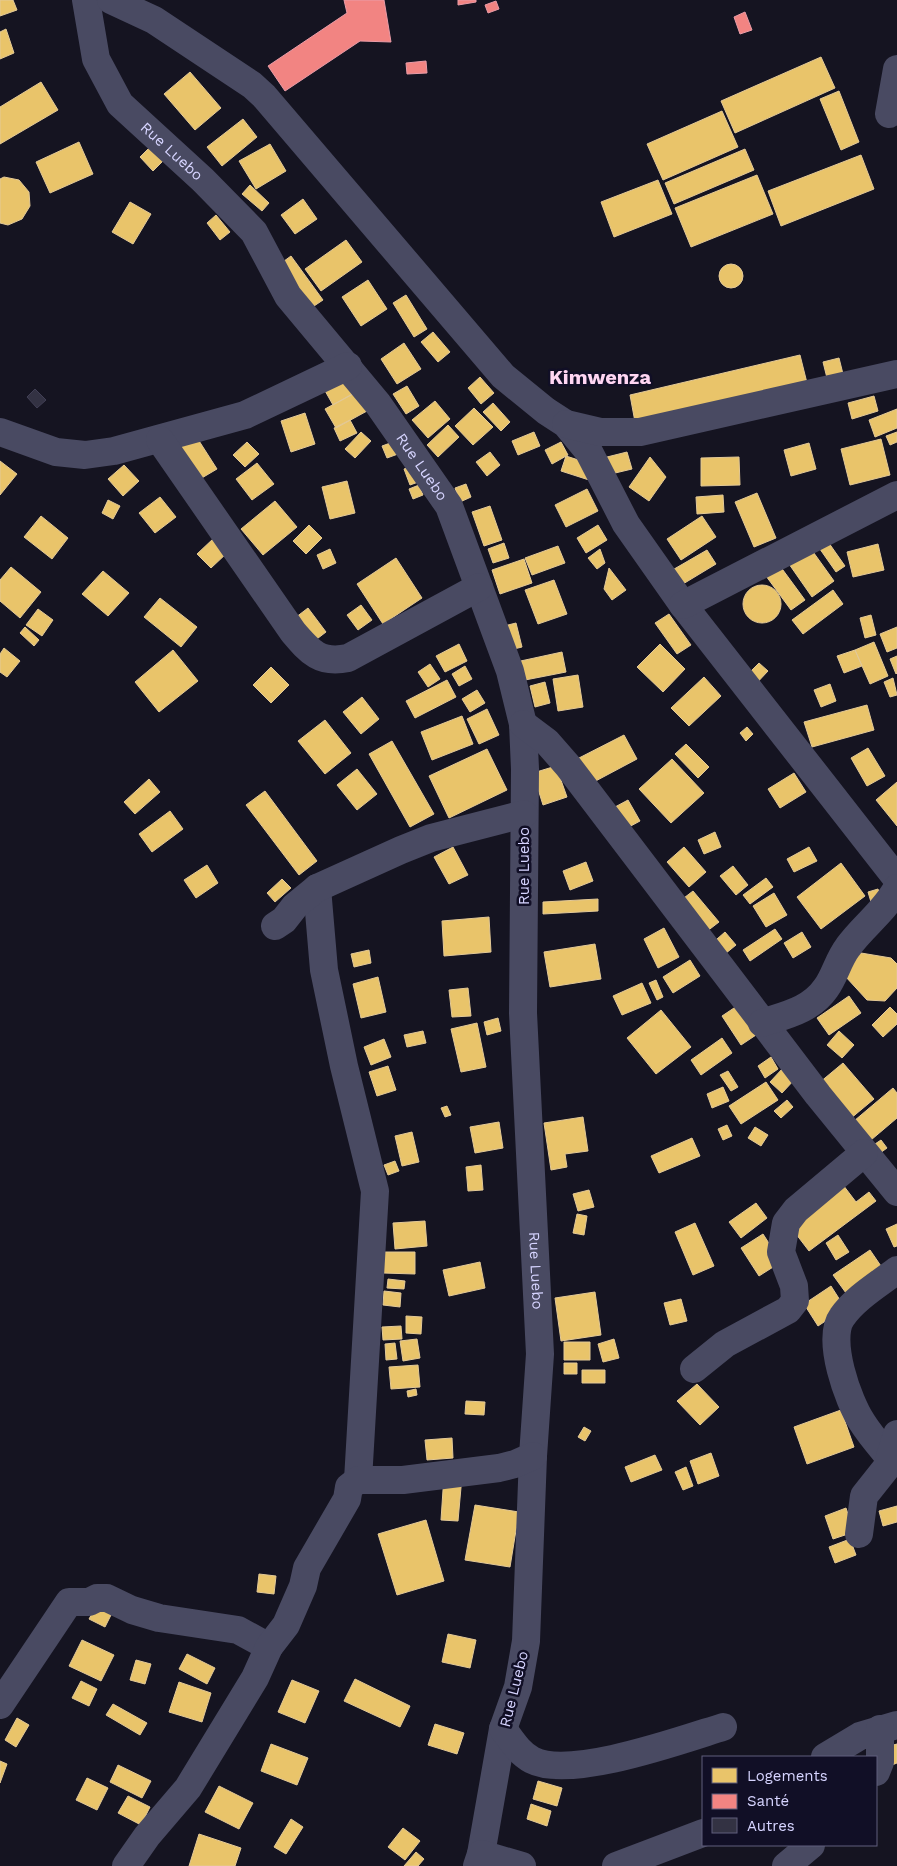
<svg xmlns="http://www.w3.org/2000/svg" width="897" height="1866" viewBox="0 0 897 1866" font-family="'Work Sans',sans-serif">
	<rect width="100%" height="100%" fill="#151421"/>
	<path fill="#e9c46a" stroke="#e3c997" d="M0 0H13L17 10 0 16Z
		M6 29 14 53 0 59V32Z
		M821 57 835 88 735 133 721 101Z
		M190 72 221 108 195 130 164 94Z
		M41 82 58 110 0 144V107Z
		M839 91 859 142 841 150 820 99Z
		M722 111 738 147 663 180 647 144Z
		M243 119 257 137 222 166 207 147Z
		M79 142 93 174 50 193 36 162Z
		M270 144 286 171 256 189 239 161Z
		M150 147 163 161 153 171 140 157Z
		M745 149 754 170 674 204 665 183Z
		M861 155 874 189 781 226 768 191Z
		M757 175 773 214 691 247 675 208Z
		M4 177 19 180 29 192 30 206 22 219 8 225 0 223V179Z
		M658 180 672 214 614 237 601 202Z
		M250 185 269 203 262 211 242 194Z
		M303 199 317 219 295 234 281 215Z
		M130 202 151 214 133 244 112 232Z
		M216 215 230 232 220 240 207 223Z
		M346 240 362 262 321 291 305 269Z
		M291 256 323 300 311 308 280 264Z
		M719 276a12 12 0 1 1 24 0a12 12 0 1 1-24 0Z
		M368 280 387 309 361 326 342 297Z
		M406 295 427 329 414 337 393 303Z
		M433 332 450 352 438 362 421 342Z
		M404 343 421 369 397 384 381 359Z
		M800 355 807 383 635 422 630 395Z
		M839 358 844 378 828 382 823 362Z
		M346 376 355 393 333 405 324 389Z
		M480 377 494 393 481 404 468 388Z
		M407 386 419 406 406 414 393 394Z
		M356 392 367 411 336 428 325 409Z
		M874 396 878 411 852 419 848 403Z
		M435 401 450 419 428 438 412 420Z
		M493 403 510 422 501 431 483 412Z
		M474 408 493 427 473 445 455 426Z
		M897 409V428L875 437 869 420Z
		M305 413 315 444 291 452 281 421Z
		M350 420 357 433 340 441 334 428Z
		M448 425 459 437 438 457 427 445Z
		M361 432 371 441 355 458 345 449Z
		M534 432 540 446 518 455 512 441Z
		M897 432V442L890 445 886 436Z
		M194 433 217 469 195 482 173 446Z
		M881 439 890 475 850 485 841 449Z
		M247 442 259 454 245 467 233 455Z
		M393 442 398 454 387 458 382 446Z
		M561 442 568 455 552 464 545 450Z
		M809 443 816 469 791 476 784 450Z
		M490 452 500 465 487 476 476 462Z
		M627 452 632 469 611 474 607 457Z
		M566 456 594 465 589 480 561 471Z
		M650 457 666 477 649 501 629 487Z
		M739 457 740 485 701 486V458Z
		M0 461 17 474 0 495Z
		M257 463 274 484 252 500 236 479Z
		M124 465 139 481 123 496 108 479Z
		M415 465 421 481 410 485 404 469Z
		M347 481 355 513 330 519 322 487Z
		M466 484 471 497 460 502 455 488Z
		M419 485 423 495 413 499 409 489Z
		M587 489 598 511 566 527 555 505Z
		M757 493 776 538 754 547 735 502Z
		M723 495 724 512 697 514 696 497Z
		M160 497 176 517 155 533 139 513Z
		M108 500 120 506 113 519 102 513Z
		M275 501 297 527 263 555 241 529Z
		M490 506 502 540 484 546 472 512Z
		M41 516 68 538 52 559 24 537Z
		M702 516 716 537 681 560 667 539Z
		M309 525 322 538 306 554 293 541Z
		M598 525 607 540 586 553 577 538Z
		M824 536 845 566 836 572 815 542Z
		M214 538 228 552 211 568 197 554Z
		M504 543 509 558 493 563 488 549Z
		M878 544 884 570 853 577 847 552Z
		M558 546 565 563 532 575 525 558Z
		M330 549 336 563 323 569 317 555Z
		M600 549 605 563 597 569 588 558Z
		M811 549 834 581 812 597 789 564Z
		M707 550 716 564 678 587 669 572Z
		M396 558 422 598 383 624 357 584Z
		M524 559 532 583 500 594 492 570Z
		M780 566 805 600 791 610 766 576Z
		M11 567 41 592 20 618 0 601V580Z
		M609 568 626 590 612 600 604 589Z
		M103 571 129 593 108 616 82 594Z
		M554 580 567 614 538 624 525 590Z
		M743 604a19 19 0 1 1 38 0a19 19 0 1 1-38 0Z
		M833 590 843 604 803 634 792 620Z
		M160 598 197 627 181 647 144 617Z
		M361 605 372 620 358 630 347 615Z
		M308 608 326 632 309 645 291 621Z
		M38 609 53 620 42 636 26 625Z
		M669 614 691 645 677 654 655 623Z
		M871 615 876 635 865 638 860 618Z
		M516 623 522 647 510 650 504 626Z
		M25 627 39 640 34 646 20 633Z
		M897 627V648L887 652 880 634Z
		M874 642 888 676 870 684 855 650Z
		M459 644 467 661 445 672 436 656Z
		M660 644 685 669 663 692 637 667Z
		M4 648 20 661 7 677 0 672V654Z
		M173 650 198 681 159 712 135 682Z
		M855 650 862 666 844 673 837 656Z
		M562 652 566 672 520 681 516 662Z
		M897 656V673L896 674 890 659Z
		M759 663 768 671 753 687 744 678Z
		M430 664 440 679 428 687 418 672Z
		M465 666 472 679 459 686 452 674Z
		M271 667 289 685 271 703 253 685Z
		M578 675 583 707 558 711 553 679Z
		M704 677 721 696 689 726 671 708Z
		M893 678 897 695 890 697 884 682Z
		M447 680 456 697 415 718 406 701Z
		M545 682 550 703 535 707 530 686Z
		M830 684 836 701 821 707 814 690Z
		M477 690 485 703 470 712 462 699Z
		M362 697 379 719 361 734 343 712Z
		M867 705 874 730 812 747 804 722Z
		M487 709 499 735 479 744 467 719Z
		M462 716 473 744 432 760 421 732Z
		M325 720 351 753 325 774 298 741Z
		M747 727 753 734 746 741 740 733Z
		M624 735 637 759 590 784 577 759Z
		M392 741 434 814 410 827 369 754Z
		M686 744 709 767 698 778 675 754Z
		M868 748 885 776 867 786 851 758Z
		M487 749 507 790 449 818 429 776Z
		M672 759 704 793 671 823 639 789Z
		M556 766 567 797 543 805 533 773Z
		M357 769 377 794 357 810 337 785Z
		M794 773 806 792 780 808 768 789Z
		M149 779 160 792 135 814 124 802Z
		M897 782V826L876 800Z
		M265 791 317 861 299 875 246 805Z
		M628 800 640 821 627 828 615 807Z
		M170 811 183 829 152 852 139 834Z
		M715 832 721 847 704 854 698 840Z
		M453 847 468 875 449 884 434 857Z
		M684 847 706 872 689 887 667 862Z
		M809 847 817 861 794 872 787 859Z
		M586 862 593 881 570 890 563 871Z
		M841 863 865 896 821 929 797 897Z
		M207 865 218 883 196 898 184 880Z
		M733 866 748 885 736 895 720 876Z
		M766 878 773 887 750 904 743 895Z
		M282 879 291 888 275 902 267 893Z
		M878 889 881 899 871 902 868 892Z
		M693 891 719 922 706 932 680 901Z
		M774 893 787 915 766 927 753 906Z
		M598 899V911L543 914V902Z
		M489 917 491 952 444 956 442 921Z
		M664 928 679 957 658 968 644 939Z
		M775 929 782 939 750 961 743 950Z
		M725 932 736 945 720 958 709 946Z
		M802 932 811 947 793 958 784 943Z
		M595 944 601 979 550 987 544 952Z
		M369 950 371 963 354 967 351 954Z
		M849 951 891 958 897 964V988L885 1001 867 1000 845 976Z
		M690 960 700 976 673 993 663 977Z
		M378 977 386 1012 361 1018 353 984Z
		M656 980 663 997 657 1000 649 983Z
		M642 983 651 1003 622 1015 613 996Z
		M468 988 471 1016 452 1017 449 990Z
		M849 996 861 1013 829 1035 817 1018Z
		M737 1006 756 1035 741 1045 722 1016Z
		M890 1007 897 1014V1024L883 1037 872 1025Z
		M661 1010 691 1047 656 1074 627 1038Z
		M498 1018 501 1031 487 1035 484 1022Z
		M477 1023 486 1067 461 1072 451 1029Z
		M423 1031 426 1043 407 1047 404 1035Z
		M839 1031 854 1045 842 1058 827 1045Z
		M722 1038 732 1053 701 1075 691 1060Z
		M384 1039 391 1057 371 1065 364 1047Z
		M771 1057 778 1069 765 1078 758 1066Z
		M843 1063 874 1099 850 1119 819 1083Z
		M388 1066 396 1090 377 1096 369 1072Z
		M783 1068 795 1079 782 1093 770 1082Z
		M728 1071 738 1087 731 1091 720 1075Z
		M766 1082 778 1100 741 1124 729 1106Z
		M723 1087 729 1101 712 1108 707 1094Z
		M893 1088 897 1093V1118L871 1140 854 1121Z
		M787 1100 793 1107 781 1118 774 1111Z
		M447 1106 451 1115 445 1117 441 1108Z
		M583 1117 588 1151 565 1154 567 1167 551 1170 544 1123Z
		M499 1122 503 1148 475 1153 470 1127Z
		M727 1125 732 1136 723 1140 718 1129Z
		M755 1127 768 1135 761 1146 748 1138Z
		M412 1132 419 1162 402 1166 395 1136Z
		M692 1138 700 1156 659 1173 651 1156Z
		M881 1140 887 1148 876 1156 869 1148Z
		M395 1161 399 1171 388 1175 384 1165Z
		M481 1165 483 1190 468 1191 466 1167Z
		M837 1177 856 1202 869 1192 876 1201 809 1251 783 1217Z
		M589 1190 594 1207 578 1211 573 1194Z
		M756 1203 767 1218 741 1238 729 1222Z
		M577 1214 587 1216 584 1235 573 1233Z
		M425 1221 427 1246 395 1249 393 1223Z
		M695 1223 714 1266 693 1275 675 1232Z
		M897 1224V1246L894 1247 886 1229Z
		M763 1234 781 1262 759 1276 741 1248Z
		M838 1235 849 1252 836 1260 826 1243Z
		M870 1250 883 1269 846 1293 833 1275Z
		M383 1252H415V1274L383 1273Z
		M480 1262 485 1288 449 1296 443 1270Z
		M388 1279 405 1281 404 1289 387 1288Z
		M831 1286 845 1308 818 1326 804 1304Z
		M384 1291 401 1293 400 1307 383 1305Z
		M595 1292 601 1335 561 1341 555 1298Z
		M681 1299 687 1321 670 1325 664 1303Z
		M406 1316 422 1317 421 1334 406 1333Z
		M401 1326 402 1339 383 1340 382 1327Z
		M417 1339 420 1358 403 1361 400 1341Z
		M614 1339 619 1358 603 1362 598 1344Z
		M564 1342H590V1360H564Z
		M395 1343 397 1359 386 1360 385 1344Z
		M564 1363H577V1374H564Z
		M418 1365 420 1387 391 1389 389 1367Z
		M582 1370H605V1383H582Z
		M697 1384 719 1407 700 1425 677 1401Z
		M416 1389 417 1395 408 1397 407 1391Z
		M466 1401 485 1402 484 1415 465 1414Z
		M841 1410 854 1447 807 1464 794 1427Z
		M584 1427 591 1431 585 1441 578 1437Z
		M452 1438 453 1458 427 1460 425 1440Z
		M711 1453 719 1476 698 1484 690 1461Z
		M655 1455 662 1470 631 1482 625 1467Z
		M686 1467 693 1486 683 1490 675 1472Z
		M444 1475 462 1476 458 1521 441 1520Z
		M475 1505 519 1512 510 1567 465 1560Z
		M897 1506V1522L883 1526 879 1511Z
		M846 1508 854 1532 833 1539 825 1516Z
		M426 1520 444 1581 397 1595 378 1534Z
		M850 1539 856 1555 835 1563 829 1547Z
		M259 1574 276 1576 274 1594 257 1592Z
		M98 1603 113 1611 105 1627 89 1619Z
		M448 1634 476 1640 470 1668 442 1662Z
		M82 1640 114 1655 101 1681 69 1666Z
		M187 1654 215 1668 207 1684 179 1669Z
		M136 1660 151 1664 145 1684 130 1680Z
		M355 1679 410 1706 400 1727 344 1701Z
		M292 1680 319 1691 305 1723 278 1712Z
		M81 1681 97 1689 89 1706 72 1698Z
		M179 1682 211 1693 202 1722 169 1712Z
		M113 1704 147 1723 140 1735 106 1715Z
		M17 1718 29 1725 16 1747 5 1740Z
		M435 1724 464 1733 457 1754 428 1745Z
		M271 1744 308 1758 297 1785 261 1771Z
		M897 1744V1763L892 1765 886 1747Z
		M0 1761 7 1764 0 1783Z
		M118 1765 151 1781 142 1798 110 1782Z
		M87 1778 108 1788 97 1810 76 1800Z
		M538 1781 562 1788 557 1806 533 1799Z
		M219 1786 253 1803 239 1829 205 1812Z
		M128 1796 150 1807 141 1825 118 1813Z
		M531 1804 551 1811 547 1826 527 1819Z
		M291 1819 303 1827 286 1854 274 1847Z
		M403 1828 420 1841 405 1860 388 1847Z
		M199 1834 241 1848 235 1866H189Z
		M416 1852 424 1859 418 1866H404Z"/>
	<path fill="#f28482" stroke="#ea9ca8" d="M344 0H384L391 42 360 41 285 91 268 66 347 13Z
		M458 0H476V2L458 5Z
		M496 1 499 9 488 13 485 5Z
		M745 12 752 30 740 34 734 17Z
		M426 61 427 73 407 74 406 63Z"/>
	<path fill="#333243" stroke="#413f55" d="M35 389 46 400 37 408 27 397Z"/>
	<g fill="none" stroke-linecap="round" stroke-linejoin="round">
		<g stroke="#494a62" stroke-width="28">
			<path id="s1" d="M86 0 96 59 120 104 203 180 254 232 288 296 378 404 449 506 510 671 523 724 525 769 523 1013 540 1354 533 1456 526 1641 518 1687 503 1729 481 1854 477 1866"/>
			<path d="M111 0 154 20 252 85 264 96 503 376 546 411 566 424 589 452 626 524 683 605 897 879"/>
			<path d="M889 114 897 69"/>
			<path d="M566 424 600 432H640L897 374"/>
			<path d="M0 432 56 452 85 455 114 451 245 415 348 366"/>
			<path d="M160 440 293 632C310 652 320 664 348 658L479 587"/>
			<path d="M683 605 897 495"/>
			<path d="M523 724 547 742 568 766 818 1095 897 1192"/>
			<path d="M317 888 324 970 344 1066 375 1191 358 1480"/>
			<path d="M275 926 284 920 295 906 317 888 401 850 431 838 524 814"/>
			<path d="M762 1023C786 1015 811 1010 826 988 835 976 838 960 848 947 863 926 885 911 897 888"/>
			<path d="M694 1369 725 1344 788 1310 795 1301 794 1286 781 1252 786 1223 796 1210 864 1153"/>
			<path d="M890 1458C880 1446 870 1435 862 1422 848 1401 826 1339 842 1317 855 1298 879 1284 897 1270"/>
			<path d="M859 1534 864 1496 887 1467 897 1434"/>
			<path d="M0 1705 69 1602H89L97 1598H107L132 1610 159 1618 238 1630 269 1647"/>
			<path d="M503 1729C512 1741 519 1753 532 1760 570 1780 681 1740 723 1727"/>
			<path d="M825 1757 860 1736 897 1725"/>
			<path d="M876 1772 880 1762V1729"/>
			<path d="M481 1854 522 1866"/>
			<path d="M126 1866 147 1836 188 1788 255 1678 269 1647 286 1625 303 1586 307 1568 347 1499 349 1487 358 1480H403L499 1468 515 1464 533 1456"/>
			<path d="M616 1866 703 1833"/>
			<path d="M786 1866 811 1845"/>
		</g>
	</g>
	<g text-anchor="middle" dominant-baseline="central" stroke-width="5" stroke-linejoin="round" paint-order="stroke">
		<g font-size="15" fill="#d6d4ff" stroke="#110f26">
			<text stroke="none"><textPath href="#s1" startOffset="181">Rue Luebo</textPath></text>
			<text stroke="none"><textPath href="#s1" startOffset="586">Rue Luebo</textPath></text>
			<text transform="translate(524 866) rotate(-90)">Rue Luebo</text>
			<text stroke="none"><textPath href="#s1" startOffset="1411">Rue Luebo</textPath></text>
			<text transform="translate(514 1689) rotate(-76)">Rue Luebo</text>
		</g>
		<g font-size="20" font-weight="bold" fill="#ffd6f3" stroke="#110f26">
			<text x="600" y="377">Kimwenza</text>
		</g>
	</g>
	<rect x="702" y="1756" width="175" height="90" fill="#110f26" stroke="#605e7d"/>
	<rect x="712" y="1768" width="25" height="15" fill="#e9c46a" stroke="#605e7d"/>
	<text x="747" y="1781" font-size="15" fill="#d6d4ff">Logements</text>
	<rect x="712" y="1794" width="25" height="15" fill="#f28482" stroke="#605e7d"/>
	<text x="747" y="1806" font-size="15" fill="#d6d4ff">Santé</text>
	<rect x="712" y="1818" width="25" height="15" fill="#333243" stroke="#605e7d"/>
	<text x="747" y="1831" font-size="15" fill="#d6d4ff">Autres</text>
</svg>
